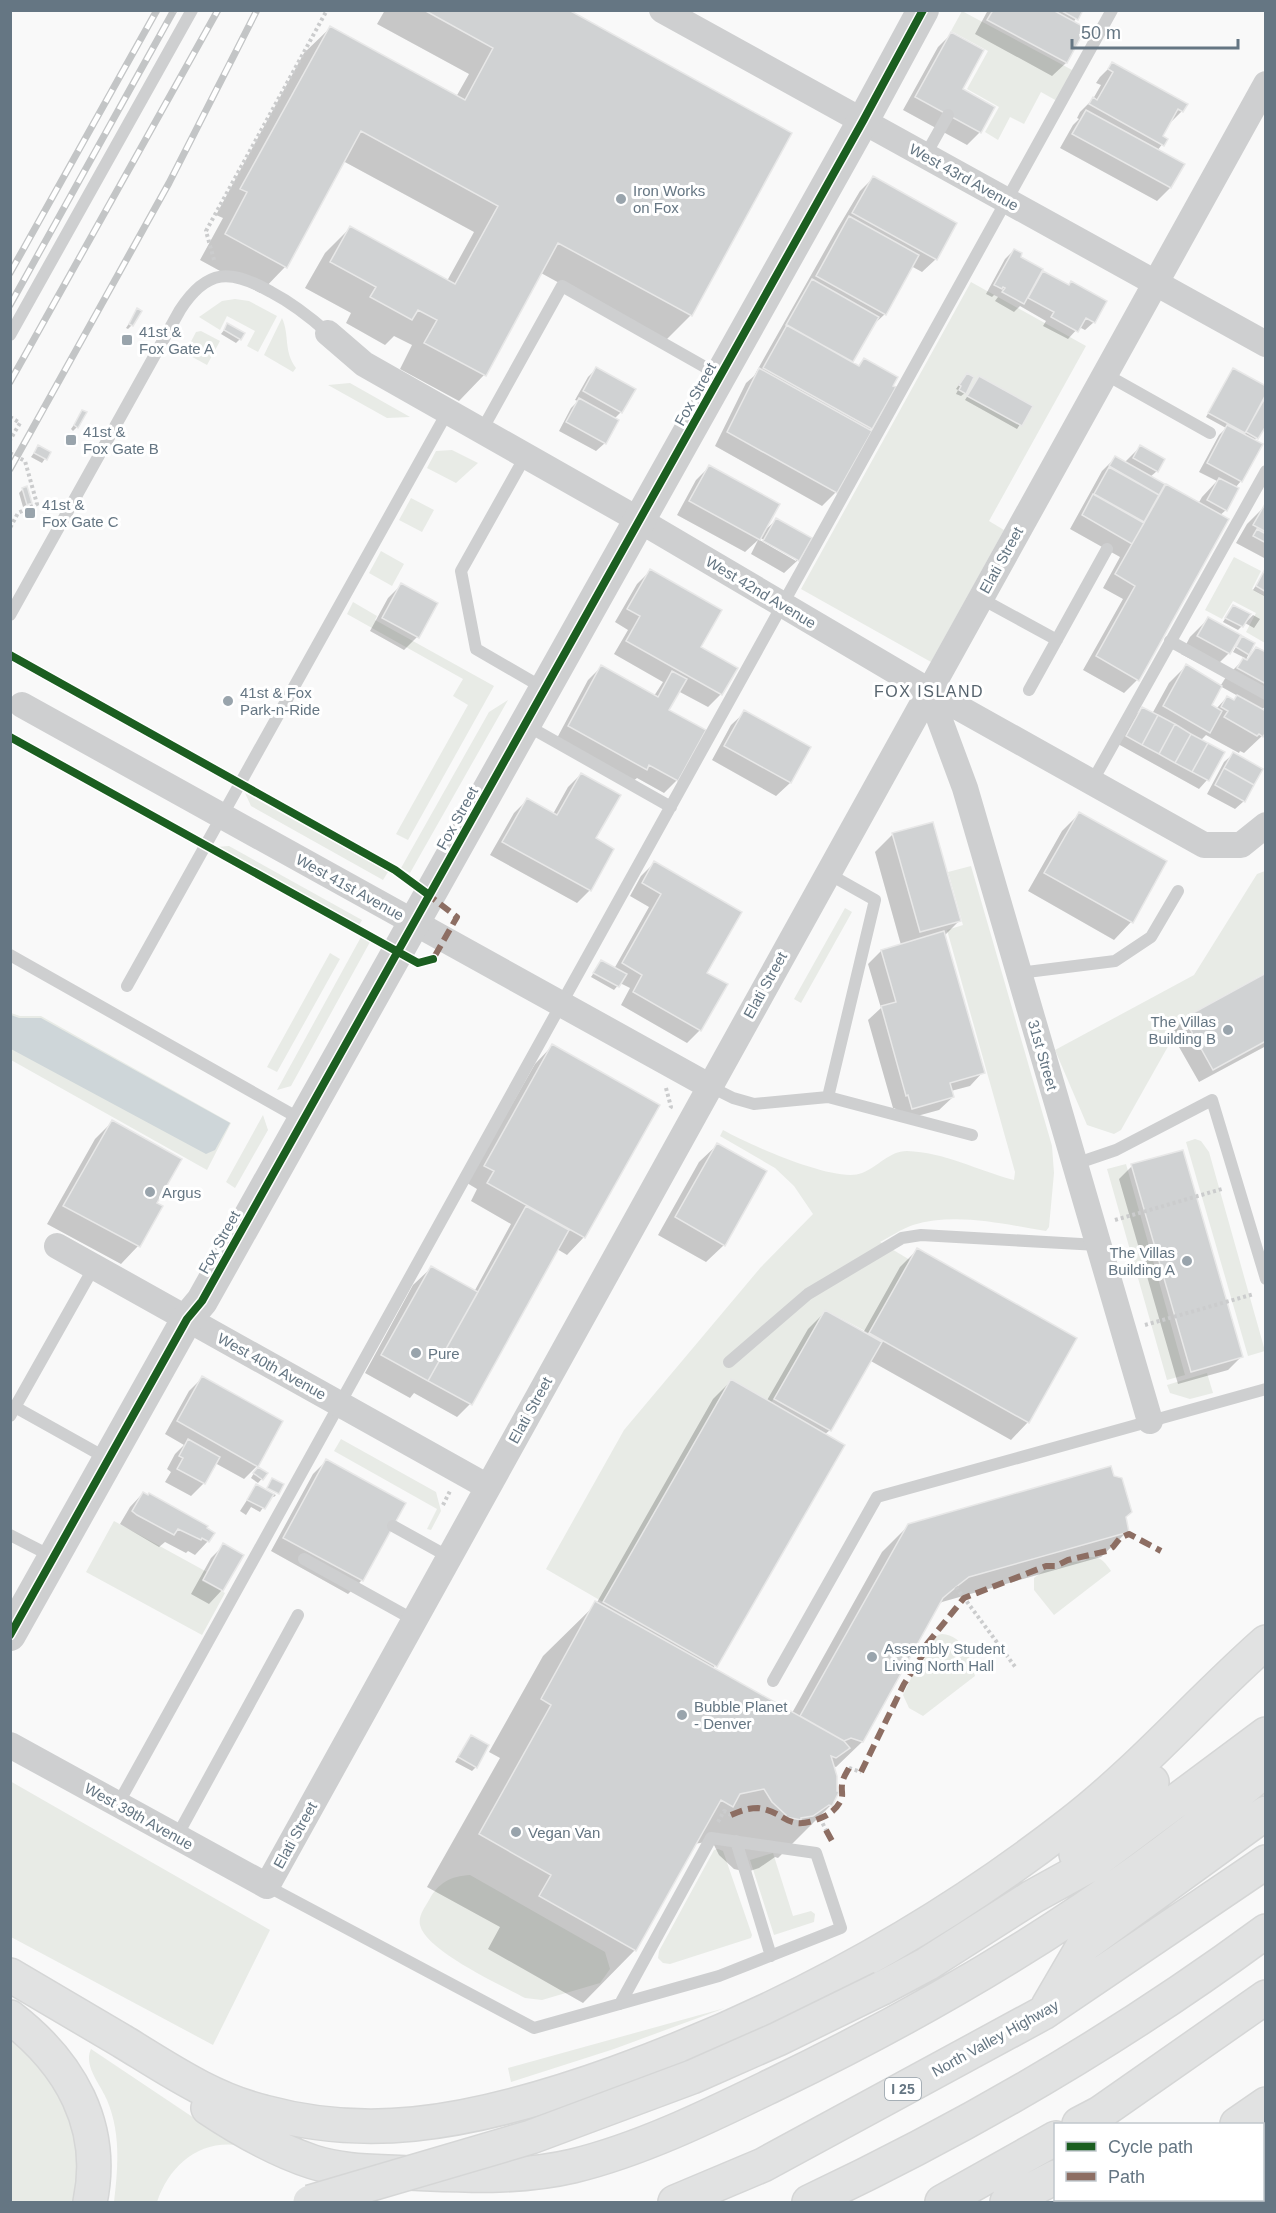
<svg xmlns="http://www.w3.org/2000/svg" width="1276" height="2213" viewBox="0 0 1276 2213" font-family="Arial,sans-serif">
	<rect width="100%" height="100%" fill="#f9f9f9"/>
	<path fill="#e8ebe6" d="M962 11 1074 71 1057 101 1041 92 1024 124 1010 117 998 140 985 132 999 107 967 89 988 51 951 31Z
		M971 282 1086 346 989 521 1004 530 931 662 801 589Z
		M235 299 249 301 277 316 258 352 247 346 255 331 227 316 220 330 199 317 222 301Z
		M282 318C290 336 283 350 296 368L293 372 264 355Z
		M201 331 220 341 207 365 185 353 196 332Z
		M350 383 410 417 387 418 328 385Z
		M452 450 478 463 456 483 427 468 436 451Z
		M411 498 434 510 422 532 399 520Z
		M381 551 404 564 392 586 369 573Z
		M1234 557 1261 571 1252 589 1265 596V643L1246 632 1256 613 1233 601 1222 619 1205 610Z
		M353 602 377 616 375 620 494 686 408 840 396 834 468 705 453 696 463 679 347 614Z
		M508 700 410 873 401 868 489 712Z
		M245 793 388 872 383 880 251 806Z
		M229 846 362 920 358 927 215 847Z
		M971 866 1052 1146 1054 1173 1049 1227 1046 1231C1003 1224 955 1212 913 1225 901 1229 890 1237 880 1242L910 1260 869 1333 825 1310 771 1403 730 1380 603 1602 546 1569 624 1430 761 1267 813 1214 794 1186 775 1168 720 1136 723 1130C748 1144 836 1184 862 1173 878 1167 889 1151 907 1151 944 1152 979 1171 1014 1180L1015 1172 947 930 963 925 948 872Z
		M1265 871V973L1184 1018 1121 1130 1114 1134 1087 1125 1055 1050 1194 975 1257 874Z
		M845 908 852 912 801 1003 794 999Z
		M361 937 370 942 291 1086 277 1090Z
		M330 953 340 959 277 1072 267 1067Z
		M11 1013 20 1016H41L231 1123 207 1170 11 1060Z
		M263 1115 268 1130 235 1188 226 1182Z
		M1195 1139 1201 1141 1209 1152 1265 1351 1248 1356 1186 1142Z
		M1126 1164 1185 1375 1167 1380 1107 1169Z
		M1207 1373 1213 1393 1190 1399 1170 1393 1167 1385Z
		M341 1439 436 1492 441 1511 431 1530 427 1529 437 1509 334 1451Z
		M114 1521 207 1572 202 1581 225 1593 202 1635 86 1572Z
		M1089 1557C1101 1556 1105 1562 1111 1571L1054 1615 1034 1590V1578L1046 1569H1057L1071 1562 1084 1561Z
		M942 1634C964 1636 970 1657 975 1676L923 1716 909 1708 903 1695 915 1670 925 1658 930 1645 938 1635Z
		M10 1781 270 1930 213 2045 11 1937Z
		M718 1849 723 1851 752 1935 751 1938 670 1964 663 1963 658 1958 659 1951 714 1850Z
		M773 1853 793 1916 811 1911 815 1914 814 1922 774 1935 750 1860Z
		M470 1875 605 1952 610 1969 600 1983 542 2000 525 1998C501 1985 426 1951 420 1925 418 1916 425 1907 429 1900 438 1883 451 1876 470 1875Z
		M725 2008 614 2049 511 2082 508 2068Z
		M10 2037 61 2087 78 2137 76 2202H11Z
		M91 2049 200 2122 238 2145C198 2140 169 2166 157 2202H114C118 2168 121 2133 107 2100 101 2085 83 2066 91 2049Z"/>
	<path fill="#ced6d9" d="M11 1015 19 1018H41L230 1123 215 1150 206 1154 11 1049Z"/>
	<path fill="#0003" fill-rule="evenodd" d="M385 10H566L691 315 665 341 541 273 484 375 459 401 400 369 412 345 394 336 385 345 346 323 351 313 305 288 325 253 350 228 447 281 474 232 343 161 285 267 260 293 200 260 223 218 216 215 304 53 330 28 456 97 469 74 377 24Z
		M988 10H1081L1073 23 1084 29 1066 63 1052 76 975 34Z
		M951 34 961 89 980 132 967 145 903 110 938 47Z
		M1113 64 1182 111 1169 124 1161 137 1166 139 1157 151 1170 188 1157 201 1060 148 1073 125 1079 119 1077 118 1080 112 1093 99 1101 85 1096 83 1100 77Z
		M873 178 936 259 922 272 911 266 885 314 871 327 851 363 857 367 864 359 871 428 835 493 822 506 715 446 746 383 754 376 836 231 860 191Z
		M1014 250 1019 257 1042 272 1068 286 1071 283 1094 322 1085 330 1079 327 1068 339 1043 326 1046 321 1020 306 1014 312 995 301 998 297 994 295 992 297 986 294 1005 259Z
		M138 310 132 325 128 329 126 328Z
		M228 325 240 339 236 343 221 334Z
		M596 369 621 412 614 419 605 443 596 451 559 431 571 408 578 401 575 400 588 377Z
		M1233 370 1266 398V423L1254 441 1241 481 1235 488 1226 510 1219 516 1137 680 1124 693 1083 670 1123 599 1103 588 1120 557 1070 529 1102 471 1115 458 1124 463 1140 447 1157 471 1150 477 1198 504 1202 497 1217 481 1199 472 1219 435 1226 428 1206 417Z
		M979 378 1031 407 1017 429 965 400Z
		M963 379 965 393 961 396 956 394 958 390 956 389Z
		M83 412 77 427 73 431 71 429Z
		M38 447 49 453 42 463 31 457Z
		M709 467 763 532 776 520 798 560 784 573 751 554 758 540 745 552 677 515 696 480ZM757 536 796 558V561L756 538Z
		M23 489 31 502 23 507 19 493Z
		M1265 506H1266V559L1236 543 1247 524Z
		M1266 570V597L1253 590Z
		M650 571 699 647 721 694 708 707 678 691 667 711 677 780 664 793 637 778 632 782 556 740 588 680 601 667 654 696 663 682 614 654 628 630 615 622 637 584Z
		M401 585 417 637 404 650 370 631 388 598Z
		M1233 606 1242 626 1238 630 1223 622Z
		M1253 615 1260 619 1254 628 1245 623Z
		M1208 619 1229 653 1212 670 1181 654 1190 637Z
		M1239 642 1253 644 1246 660 1256 649 1266 654V706L1261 710 1262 736 1244 753 1240 751 1239 753 1206 735 1201 740 1207 780 1199 789 1118 744 1134 717 1142 708 1152 714 1169 683 1186 666 1221 685 1226 677 1245 658 1233 652ZM1220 686 1238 696 1233 701 1227 697 1216 709 1210 706Z
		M745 712 809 748 790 783 776 796 712 760 731 725Z
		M1233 754 1244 801 1235 809 1207 794 1224 762Z
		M581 774 594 839 590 890 577 903 490 855 514 813 527 800 553 814 568 787Z
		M1079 814 1165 862 1131 922 1114 940 1028 891 1062 831Z
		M893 834 959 921 944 936 983 1072 970 1086 951 1091 953 1097 939 1110 899 1121 895 1108H893L868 1020 881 1008 868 964 881 951 901 945 875 852Z
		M654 863 705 973 700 1030 687 1043 621 1005 630 988 620 983 614 990 591 977 601 962 614 969 649 907 630 896 641 876Z
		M1266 975V1046L1199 1082 1171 1033 1185 1019Z
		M552 1046 584 1237 567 1255 557 1249 470 1404 457 1417 414 1393 410 1398 365 1373 413 1285 431 1268 474 1292 511 1224 471 1201 477 1189 467 1183 535 1064Z
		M112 1122 155 1203 161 1206 138 1246 121 1264 47 1224 95 1139Z
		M717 1145 724 1245 706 1262 658 1235 699 1162Z
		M1132 1166 1241 1357 1228 1370 1178 1384 1119 1179Z
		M917 1250 1028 1422 1011 1440 869 1360 830 1430 824 1435 713 1669 792 1713 882 1552 909 1525 1124 1518 1127 1532 1101 1557 942 1602 936 1606 862 1742 836 1767 833 1766 831 1805 778 1858 775 1857 759 1868 747 1872 734 1869 719 1855 712 1841 694 1844 635 1950 583 2003 488 1949 500 1927 427 1887 500 1758 489 1752 543 1656 596 1604 713 1399 731 1381 766 1402 808 1329 825 1312 863 1333 900 1267Z
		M202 1378 257 1466 244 1479 215 1463 204 1483 191 1496 165 1482 171 1472 167 1469 175 1454 184 1445 165 1434 189 1391Z
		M326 1461 404 1504 362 1580 348 1594 271 1551 313 1474Z
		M257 1468 266 1474 258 1483 251 1478Z
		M256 1486 276 1495 274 1497 271 1496 260 1512 251 1507 246 1515 240 1511Z
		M143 1493 208 1541 195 1555 188 1551 186 1553 165 1542 159 1547 120 1524 130 1507Z
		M224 1545 222 1590 209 1604 191 1594 211 1558Z
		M471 1737 476 1767 472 1771 455 1762Z"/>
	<path fill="#d0d2d3" stroke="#e8e8e8" stroke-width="1.5" d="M424 10H569L792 133 692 316 558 243 486 376 424 343 437 320 418 310 412 320 370 297 376 287 330 262 350 226 455 284 498 206 361 131 287 268 225 234 247 192 240 189 330 26 465 100 493 48Z
		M993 10H1053L1086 28 1067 63 987 20Z
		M1060 10H1083L1078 20Z
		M951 32 984 50 963 89 995 107 981 133 915 97Z
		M1112 62 1188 104 1183 112 1178 109 1163 136 1168 139 1164 146 1089 104 1093 97 1097 100 1113 72 1108 69Z
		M1086 110 1185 164 1171 188 1072 134Z
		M873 176 957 223 937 260 852 213Z
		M849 216 919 255 886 315 816 276Z
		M1014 249 1022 253 1021 257 1043 269 1024 304 1002 292 1005 288 1003 287 1002 289 994 285Z
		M1043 271 1069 285 1071 281 1107 301 1095 323 1086 318 1078 332 1051 317 1054 312 1028 298Z
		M812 279 879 317 853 362 786 325Z
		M137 308 142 311 133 326 129 324Z
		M227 323 245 333 241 340 224 330Z
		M787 325 859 366 864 358 898 377 893 386 896 387 872 429 763 368Z
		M596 367 636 389 622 413 583 391Z
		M759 368 872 431 837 493 727 432Z
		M1233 368 1266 386V396L1245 433 1208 413Z
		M967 373 974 377 966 394 959 390 961 386 959 385Z
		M979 376 1033 406 1022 426 967 396Z
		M1265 396 1266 426 1258 439 1246 432Z
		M579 398 619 420 606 444 566 422Z
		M82 410 87 412 78 428 74 425Z
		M1227 425 1263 444 1242 482 1207 463Z
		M38 445 51 452 47 460 34 453Z
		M1140 445 1165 459 1158 472 1133 458Z
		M1115 456 1165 484 1159 495 1109 466Z
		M709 465 780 504 760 540 689 501Z
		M1109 467 1159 495 1144 522 1094 494Z
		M1219 478 1239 488 1227 511 1207 500Z
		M1166 484 1229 519 1139 681 1096 656 1135 586 1115 574Z
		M27 486 32 503 27 505 22 488Z
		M1093 494 1144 523 1132 544 1082 515Z
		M1265 504 1266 505V532L1253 525Z
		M776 518 812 538 799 561 763 541Z
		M1257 529 1266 534V543L1253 536Z
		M650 569 722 610 701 647 738 668 722 695 626 641 640 616 627 609Z
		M1265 569H1266V592L1256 586Z
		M401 583 438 603 419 638 382 618Z
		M1233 605 1251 614 1243 627 1225 618Z
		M1208 617 1241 635 1230 654 1197 636Z
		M1242 636 1255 643 1249 655 1236 647Z
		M1256 647 1266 652V684L1237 668 1243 658 1247 660Z
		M1186 664 1222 686 1212 705 1222 711 1210 733 1163 706Z
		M601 665 658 697 672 671 687 679 669 710 706 730 678 781 649 765 647 770 568 726Z
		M1237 695 1266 711V732L1263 737 1259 734 1257 736 1224 717 1228 711 1221 707 1227 696 1234 700Z
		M1142 707 1158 715 1142 745 1126 736Z
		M744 710 811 747 791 783 724 746Z
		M1158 715 1175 724 1159 754 1142 745Z
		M1175 724 1191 734 1175 763 1159 754Z
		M1191 734 1208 743 1192 772 1175 763Z
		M1208 743 1225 752 1209 781 1192 772Z
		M1233 752 1263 769 1254 785 1224 768Z
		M1224 768 1254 785 1245 802 1215 785Z
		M581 773 621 795 596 838 614 849 591 891 502 842 527 798 557 815Z
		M1079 812 1167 861 1133 923 1044 873Z
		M933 822 961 921 920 932 892 833Z
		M654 861 742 912 707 973 728 984 701 1031 633 992 642 975 622 963 661 894 642 883Z
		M944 931 985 1073 950 1083 954 1097 912 1109 908 1095 906 1096 881 1006 896 1002 881 950Z
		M601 960 627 974 619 987 593 973Z
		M1266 973V1041L1213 1070 1184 1018Z
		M552 1044 660 1105 585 1238 487 1183 494 1171 484 1166Z
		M112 1120 182 1159 157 1203 163 1206 140 1247 63 1206Z
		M717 1143 767 1171 725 1246 675 1217Z
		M1183 1150 1243 1357 1191 1372 1131 1164Z
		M526 1206 569 1230 472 1405 428 1381Z
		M917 1248 1077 1338 1029 1423 869 1333Z
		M431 1266 478 1292 428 1381 381 1355Z
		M825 1310 882 1342 831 1431 774 1399Z
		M202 1376 283 1421 258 1467 177 1421Z
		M731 1379 845 1445 717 1667 603 1602Z
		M188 1439 220 1457 205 1484 177 1469 183 1458 179 1456Z
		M326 1459 406 1503 363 1581 283 1538Z
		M1111 1466 1114 1476 1122 1478 1132 1512 1126 1517 1129 1532 969 1577 956 1587 943 1598 863 1742 851 1738 844 1741 800 1716 908 1524Z
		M258 1467 268 1473 263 1480 253 1473Z
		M272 1478 284 1484 279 1494 267 1488Z
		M256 1484 274 1494 265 1509 247 1500Z
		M143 1492 148 1495 149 1493 208 1526 207 1528 215 1533 209 1542 202 1538 201 1540 178 1529 174 1535 137 1515 132 1511Z
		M223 1543 244 1555 223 1591 203 1580Z
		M595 1601 844 1741 850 1748 836 1758 831 1756 837 1776V1791L839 1792 832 1806 829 1805 813 1816 801 1818V1820L786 1817V1815L772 1802 764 1789 740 1794 733 1807 721 1800 636 1951 539 1896 551 1875 479 1834 551 1705 541 1699Z
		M471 1735 489 1745 477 1768 458 1757Z"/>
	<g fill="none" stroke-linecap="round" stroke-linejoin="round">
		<defs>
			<path id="motorway" d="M1076 1854 1152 1782
				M10 1975C48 1997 85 2019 122 2041 168 2069 211 2099 264 2112 312 2125 364 2129 414 2124 483 2117 552 2096 616 2073 779 2014 934 1930 1070 1824 1141 1769 1199 1701 1266 1642
				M882 1988 927 1964 1032 1897 1090 1865 1266 1734
				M1048 2006 1083 1946 1266 1813
				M10 2017C70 2063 106 2126 90 2202
				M208 2108C241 2130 276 2150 313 2162 344 2172 376 2171 408 2173 463 2175 518 2179 573 2166 643 2149 713 2114 777 2083 951 1999 1120 1898 1266 1769
				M1079 2124 1100 2113 1266 1997
				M1237 2124 1266 2104
				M675 2202 763 2165 1043 2013 1266 1862
				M809 2202C970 2126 1122 2037 1266 1931
				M942 2202 1056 2138
				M1007 2202 1056 2177
				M1120 2202 1125 2200"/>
		</defs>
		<use href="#motorway" stroke="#d5d6d6" stroke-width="36"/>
		<path stroke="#cbcccd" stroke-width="4" stroke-dasharray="3 3" stroke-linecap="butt" d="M214 260 206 231 327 10
			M10 417 20 423 10 440
			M10 453 25 461 37 504 18 513 10 528
			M666 1088 671 1107 669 1110
			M1115 1220 1222 1189
			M1145 1325 1254 1294
			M443 1505 450 1491
			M956 1587 1016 1668
			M849 1768 861 1772
			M820 1818 826 1830
			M718 1822 724 1811 731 1815"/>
		<path stroke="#cecfd0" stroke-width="12" d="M925 156 948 115
			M10 335 192 10
			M1105 374 1210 433
			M482 430 562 286 719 375
			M526 455 461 571 476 649 545 689
			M980 598 1057 640
			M10 615 180 310C207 268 231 269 271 292 292 303 310 317 328 333
			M1170 641 1266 694
			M1029 690 1107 549
			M526 725 671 807
			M1092 782 1266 471
			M10 955 302 1120
			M1019 973 1115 961 1151 937 1178 891
			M127 986 448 411
			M709 1086 733 1098 754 1104 828 1097 875 900 827 873
			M828 1097 972 1135
			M1075 1164 1116 1150 1212 1100 1266 1279
			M729 1362 808 1294 902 1238 921 1235 1098 1245
			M15 1407 108 1459
			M10 1416 94 1267
			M393 1526 449 1557
			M10 1535 53 1557
			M304 1559 414 1620
			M773 1681 877 1497 1266 1389
			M118 1804 1112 10
			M177 1836 298 1615
			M736 1841 771 1956
			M267 1886 534 2028 559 2021 719 1976 841 1928 816 1853 711 1838 620 2004"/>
		<path stroke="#cecfd0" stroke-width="26" d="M662 10 1266 344
			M328 333 364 364 639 520 929 691 1204 845H1241L1266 825
			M929 691 965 788 1150 1421
			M22 705 709 1086
			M57 1246 488 1487
			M10 1745 267 1886 1266 84"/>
		<path stroke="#cecfd0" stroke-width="32" d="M10 1635 187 1319 202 1301 863 121 923 10
			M1262 2154 1266 2152
			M1191 2202 1195 2200"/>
		<use href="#motorway" stroke="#e1e2e2" stroke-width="33"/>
		<defs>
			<path id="rail" d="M10 273 157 10
				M10 305 174 10
				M10 382 218 10
				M10 469 169 183 257 10"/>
		</defs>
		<use href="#rail" stroke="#c3c5c6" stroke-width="7"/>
		<use href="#rail" stroke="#fff" stroke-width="4.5" stroke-dasharray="14" stroke-linecap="butt"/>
		<defs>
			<path id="motorway-bridge" d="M310 2202 531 2137 692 2077 778 2039 882 1988"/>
		</defs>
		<use href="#motorway-bridge" stroke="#d5d6d6" stroke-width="36" stroke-linecap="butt"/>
		<use href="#motorway-bridge" stroke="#e1e2e2" stroke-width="33"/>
		<path stroke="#8d6e63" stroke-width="6" stroke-dasharray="12 6" stroke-linecap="butt" d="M426 893 457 917 433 959
			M861 1772 904 1684 922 1656 927 1644 964 1598 1046 1566H1056L1068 1560 1107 1551 1113 1547 1120 1538 1129 1534 1161 1551
			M731 1815C740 1811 748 1808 758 1808 786 1811 786 1834 823 1817 830 1814 836 1809 840 1802 844 1796 841 1791 842 1785 842 1779 847 1772 849 1768
			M826 1830 832 1841"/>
		<defs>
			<path id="cycleway" d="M10 655 395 870 429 895
				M10 737 418 963 433 959
				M10 1635 187 1319 202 1301 863 121 923 10"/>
		</defs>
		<use href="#cycleway" stroke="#fff" stroke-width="11"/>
		<use href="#cycleway" stroke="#1b5e20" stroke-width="8"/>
	</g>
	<g fill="#99a4ac" stroke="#fff" stroke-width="2">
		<circle cx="621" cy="199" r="6"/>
		<rect x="121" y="334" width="12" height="12" rx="3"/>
		<rect x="65" y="434" width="12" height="12" rx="3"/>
		<rect x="24" y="507" width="12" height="12" rx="3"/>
		<circle cx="228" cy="701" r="6"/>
		<circle cx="1228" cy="1030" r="6"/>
		<circle cx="150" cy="1192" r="6"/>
		<circle cx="1187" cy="1261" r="6"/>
		<circle cx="416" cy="1353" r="6"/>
		<circle cx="872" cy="1657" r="6"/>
		<circle cx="682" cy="1715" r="6"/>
		<circle cx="516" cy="1832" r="6"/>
	</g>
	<g text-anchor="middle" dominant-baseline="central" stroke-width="6" stroke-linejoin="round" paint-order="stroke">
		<rect fill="#fff" stroke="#939fa8" stroke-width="1.5" x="885" y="2078" width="36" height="22" rx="4.5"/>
		<g font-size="14" font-weight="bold" fill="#657683">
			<text x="903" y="2089">I 25</text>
		</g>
		<g font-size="15" fill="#657683" stroke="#fff">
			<text transform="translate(964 177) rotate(29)">West 43rd Avenue</text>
			<text transform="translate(695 394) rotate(-61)">Fox Street</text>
			<text transform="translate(1001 560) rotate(-61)">Elati Street</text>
			<text transform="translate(761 592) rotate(31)">West 42nd Avenue</text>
			<text transform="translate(457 818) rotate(-61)">Fox Street</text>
			<text transform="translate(350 887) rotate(29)">West 41st Avenue</text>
			<text transform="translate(765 985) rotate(-61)">Elati Street</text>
			<text transform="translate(1043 1055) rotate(74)">31st Street</text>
			<text transform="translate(219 1242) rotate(-61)">Fox Street</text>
			<text transform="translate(272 1366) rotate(29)">West 40th Avenue</text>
			<text transform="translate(530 1410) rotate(-61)">Elati Street</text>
			<text transform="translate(139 1816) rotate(29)">West 39th Avenue</text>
			<text transform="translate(295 1835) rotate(-61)">Elati Street</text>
			<text transform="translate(995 2038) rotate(-29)">North Valley Highway</text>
		</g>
		<g font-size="15" fill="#657683" stroke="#fff" text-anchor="start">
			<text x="633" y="190">Iron Works<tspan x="633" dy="17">on Fox</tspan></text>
			<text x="139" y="331">41st &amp;<tspan x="139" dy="17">Fox Gate A</tspan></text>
			<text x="83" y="431">41st &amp;<tspan x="83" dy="17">Fox Gate B</tspan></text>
			<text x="42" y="504">41st &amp;<tspan x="42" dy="17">Fox Gate C</tspan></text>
			<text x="240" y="692">41st &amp; Fox<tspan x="240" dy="17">Park-n-Ride</tspan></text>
			<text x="1216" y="1021" text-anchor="end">The Villas<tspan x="1216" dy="17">Building B</tspan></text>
			<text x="162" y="1192">Argus</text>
			<text x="1175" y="1252" text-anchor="end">The Villas<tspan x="1175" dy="17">Building A</tspan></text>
			<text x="428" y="1353">Pure</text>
			<text x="884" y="1648">Assembly Student<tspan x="884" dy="17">Living North Hall</tspan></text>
			<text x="694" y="1706">Bubble Planet<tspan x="694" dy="17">- Denver</tspan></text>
			<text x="528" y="1832">Vegan Van</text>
		</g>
		<g font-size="16" letter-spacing="1.5" fill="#57646e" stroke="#fff">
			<text x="929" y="691">FOX ISLAND</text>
		</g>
	</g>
	<rect width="1276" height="2213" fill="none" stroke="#657683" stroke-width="24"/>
	<rect x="1054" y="2123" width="210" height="78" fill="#ffffff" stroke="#c1c8cd" stroke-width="1.5"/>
	<rect x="1066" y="2142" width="30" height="9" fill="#1b5e20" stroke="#c1c8cd" stroke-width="1.5"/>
	<text x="1108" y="2153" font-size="18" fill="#657683">Cycle path</text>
	<rect x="1066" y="2172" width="30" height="9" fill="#8d6e63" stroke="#c1c8cd" stroke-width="1.5"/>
	<text x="1108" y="2183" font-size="18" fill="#657683">Path</text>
	<path d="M1072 39v9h166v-9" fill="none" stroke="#657683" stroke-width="3"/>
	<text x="1081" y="39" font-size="18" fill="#657683" stroke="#ffffff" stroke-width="4.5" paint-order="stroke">50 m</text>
</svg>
